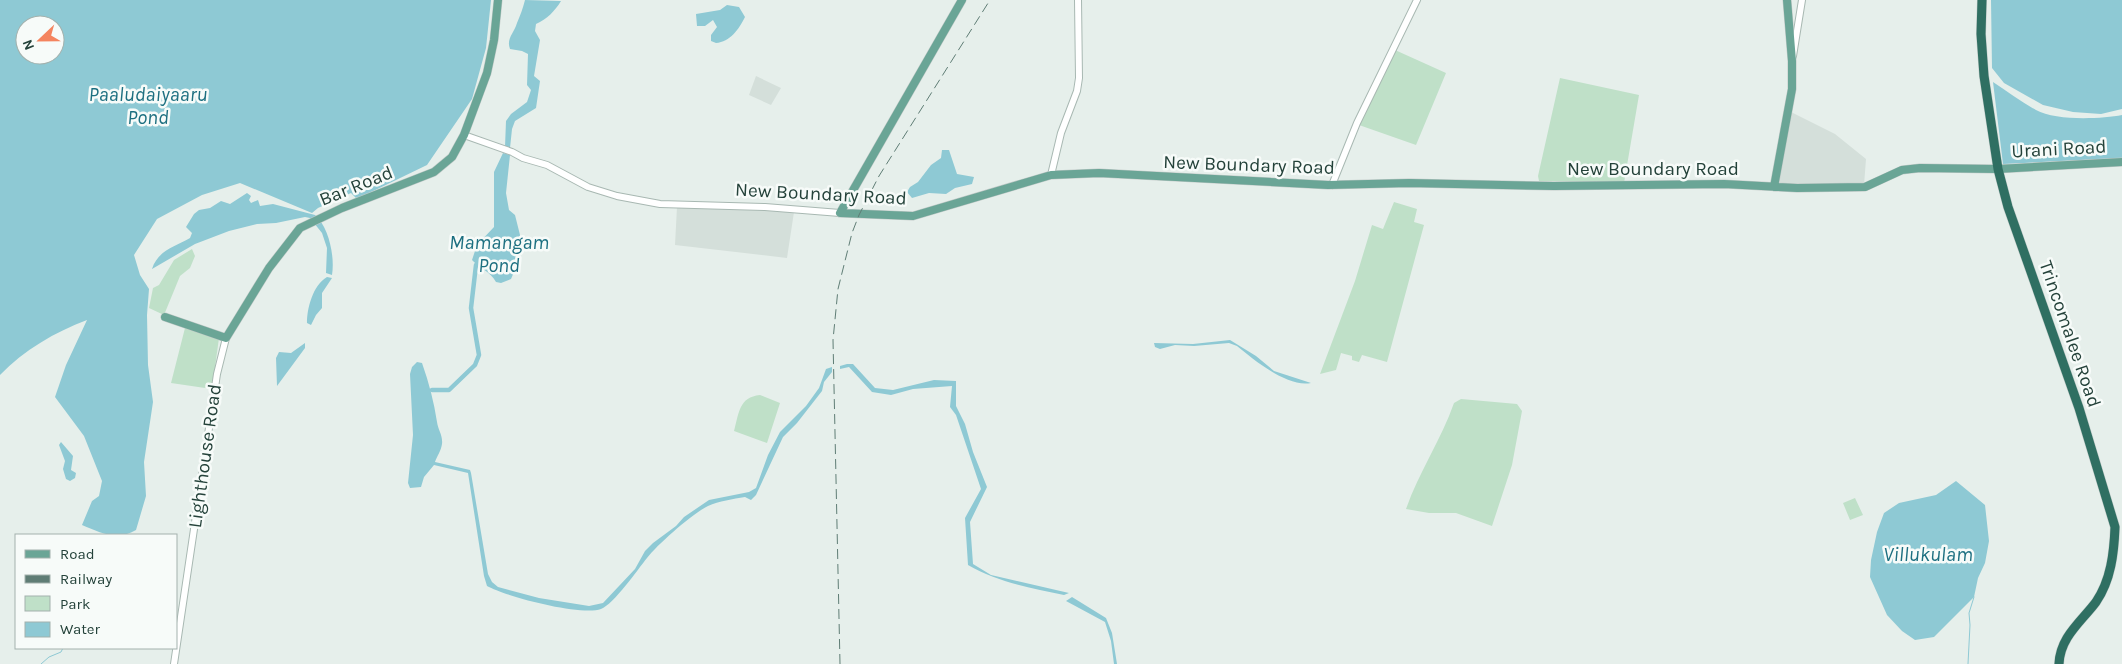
<svg xmlns="http://www.w3.org/2000/svg" width="2122" height="664" viewBox="0 0 2122 664" font-family="Karla,sans-serif">
	<rect width="100%" height="100%" fill="#e6efeb"/>
	<path fill="#d4dfda" d="M756 76 781 88 771 105 749 95Z
		M1791 112 1835 134 1866 159 1864 185 1778 184Z
		M677 207 794 212 787 258 675 245Z"/>
	<path fill="#bfe0c8" d="M1395 50 1446 73 1416 145 1359 125Z
		M1560 78 1639 95 1624 183 1539 181 1538 176Z
		M1394 202 1417 209 1414 222 1424 225 1387 362 1362 355 1359 362 1352 360V356L1341 353 1336 370 1320 374 1355 281 1372 225 1383 229Z
		M192 249 195 256 190 268 180 276 164 315 149 308 153 288 159 285 174 260Z
		M185 328 219 338 212 389 171 383Z
		M760 395 780 403 767 443 734 431C739 413 739 397 760 395Z
		M1461 399 1517 404 1522 411 1512 465 1492 526 1456 513H1429L1406 509C1419 472 1441 440 1454 403Z
		M1855 498 1863 515 1850 520 1843 503Z"/>
	<path fill="#8ec9d4" fill-rule="evenodd" d="M0 0H491L486 48 472 99 427 165 363 196 356 198 351 193 318 208 312 213 240 183 202 195 157 219 134 255 140 275 149 289 147 315 148 365 153 402 144 462 146 496 136 530C117 541 101 533 82 525L92 501 99 496 102 481 84 436 55 397 66 365 87 320C55 332 24 350 0 375ZM25 25H55V55H25Z
		M525 0 561 1C555 11 547 19 536 24L535 31 540 40 534 76 540 81 536 108 515 121 512 129 510 148 505 147 506 121 511 114 527 102 531 90 527 85 528 54 522 51 510 49C506 39 514 33 517 23 520 16 523 8 525 0Z
		M1991 0H2122V109L2101 114 2073 112 2043 105 2004 83 1992 68Z
		M727 5 739 7 745 17C739 29 730 42 716 43L711 41V35L717 27 713 20 705 26H697L696 14 720 10Z
		M1993 82C2007 91 2021 102 2036 110 2055 121 2101 119 2122 115V158L2003 164Z
		M942 150H949L957 174 974 177 972 184 955 188 946 194 929 193 912 198 907 192 910 187 918 182 931 165 941 158Z
		M503 153 510 155 506 193 509 210 515 215 520 235V258L511 279 501 283 496 282C490 271 480 269 472 260L477 245 494 227V172Z
		M247 193 251 196 249 200 251 203 258 200 260 206 273 204 315 215C329 227 335 257 332 275L326 273 327 248 322 233 310 218 305 217 276 223 257 224 229 231 195 244 152 269C158 250 175 247 190 238L192 233 186 227 194 214 199 210 210 208 221 201 230 204Z
		M327 277 332 278 322 293V308L316 315 311 325 307 323C307 308 313 285 327 277Z
		M1230 340 1256 356 1274 371 1311 383C1288 388 1254 360 1237 346L1229 343 1194 346 1175 345 1160 349 1155 347 1154 343 1193 344Z
		M305 343V348L277 386 276 358 279 352 291 353Z
		M417 362 422 363C429 383 434 402 437 422 438 430 443 435 442 444 441 451 437 456 435 462L470 470 471 473 488 574 492 582 498 587 539 598 589 606 603 603 635 569 645 551 653 543 676 526 684 517 709 500 749 492 756 488 768 455 780 432 806 406 819 388 826 369 832 367V372L824 382 822 391 797 423 783 437 756 495 751 500 745 497C733 499 719 501 708 506 692 514 658 544 647 558 638 569 614 604 601 609 581 616 507 597 487 586L484 576 468 473 434 465 424 477 421 487 410 488 408 483 413 435 410 374 412 367Z
		M847 364H853L875 388 893 390 934 380 956 381V406L965 424 973 452 987 487 970 522 973 564 991 575 1069 593 1064 595C1031 588 997 582 968 565L965 518 981 489 956 415 950 407 952 386 913 389 891 395 872 392 849 367 840 369V366Z
		M61 442 73 456 71 470 76 473 75 478 70 481 66 479 63 469 65 461 59 445Z
		M1956 481 1985 505 1989 541 1985 563 1978 578 1974 597 1934 637 1915 640 1902 631 1887 615 1870 577 1871 560 1877 532 1884 513 1899 503 1936 495Z
		M1072 597 1106 618 1112 633 1117 664H1114L1111 641 1105 622 1066 601Z"/>
	<g fill="none" stroke-linecap="round" stroke-linejoin="round">
		<path stroke="#8ec9d4" stroke-width="1" d="M41 664 49 657 61 652 63 648
			M1968 664 1970 625 1969 613 1974 597"/>
		<path stroke="#8ec9d4" stroke-width="4.5" d="M432 390H449L475 365 479 355 471 308 476 265"/>
		<defs>
			<path id="minor" d="M1793 56 1802 0
				M464 135 512 152 523 158 547 165 588 187 617 196 660 204 765 207 840 213
				M1051 175 1061 133 1077 91 1079 78 1078 0
				M1332 185 1357 123 1417 0
				M174 664 217 374 226 338"/>
			<path id="major" d="M962 0 840 213 913 216 1051 175 1099 173 1328 185 1409 183 1554 186 1724 184 1797 188 1865 187 1902 170 1920 168 1998 169 2122 162
				M1774 187 1792 89V61L1787 0
				M165 317 226 338 269 268 300 228 342 208 434 172 452 157 464 135 487 73 494 40 498 0"/>
			<path id="highway" d="M1982 0 1981 34 1984 76 1998 169 2008 207 2079 408 2115 527C2114 553 2111 580 2096 602 2081 622 2060 637 2059 664"/>
		</defs>
		<use href="#minor" stroke="#a8b8b2" stroke-width="8"/>
		<use href="#major" stroke="#c2cac8" stroke-width="9"/>
		<use href="#highway" stroke="#c2cac8" stroke-width="10"/>
		<use href="#minor" stroke="#fff" stroke-width="6"/>
		<use href="#major" stroke="#6aa596" stroke-width="8"/>
		<use href="#highway" stroke="#2f6f62" stroke-width="9"/>
		<path stroke="#5f7d75" stroke-width="1" stroke-dasharray="10 5" stroke-linecap="butt" d="M840 664 833 340 838 289 852 233 859 215 879 176 990 0"/>
	</g>
	<g text-anchor="middle" dominant-baseline="central" stroke-width="5" stroke-linejoin="round" paint-order="stroke">
		<g font-size="19" fill="#24423a" stroke="#f7fbf9">
			<text transform="translate(2059 149) rotate(-3)">Urani Road</text>
			<text transform="translate(1249 165) rotate(2)">New Boundary Road</text>
			<text x="1653" y="169">New Boundary Road</text>
			<text transform="translate(356 186) rotate(-22)">Bar Road</text>
			<text transform="translate(821 194) rotate(3)">New Boundary Road</text>
			<text transform="translate(2070 334) rotate(71)">Trincomalee Road</text>
			<text transform="translate(205 456) rotate(-82)">Lighthouse Road</text>
		</g>
		<g font-size="20" font-style="italic" fill="#1c6f80" stroke="#f7fbf9">
			<text x="148" y="94">Paaludaiyaaru<tspan x="148" dy="23">Pond</tspan></text>
			<text x="499" y="242">Mamangam<tspan x="499" dy="23">Pond</tspan></text>
			<text x="1928" y="554">Villukulam</text>
		</g>
	</g>
	<rect x="15" y="534" width="162" height="115" fill="#f7fbf9" stroke="#a3b1ad"/>
	<rect x="25" y="550" width="25" height="8" fill="#6aa596" stroke="#a3b1ad"/>
	<text x="60" y="559" font-size="15" fill="#24423a">Road</text>
	<rect x="25" y="575" width="25" height="8" fill="#5f7d75" stroke="#a3b1ad"/>
	<text x="60" y="584" font-size="15" fill="#24423a">Railway</text>
	<rect x="25" y="596" width="25" height="15" fill="#bfe0c8" stroke="#a3b1ad"/>
	<text x="60" y="609" font-size="15" fill="#24423a">Park</text>
	<rect x="25" y="622" width="25" height="15" fill="#8ec9d4" stroke="#a3b1ad"/>
	<text x="60" y="634" font-size="15" fill="#24423a">Water</text>
	<g transform="translate(40 40) rotate(248)"><circle r="24" fill="#f7fbf9" stroke="#a3b1ad"/>
	<path d="M0-4L9 19L0 12L-9 19Z" fill="#f4845f"/>
	<text y="-8" font-size="14" font-weight="bold" text-anchor="middle" fill="#24423a">N</text>
	</g>
</svg>
